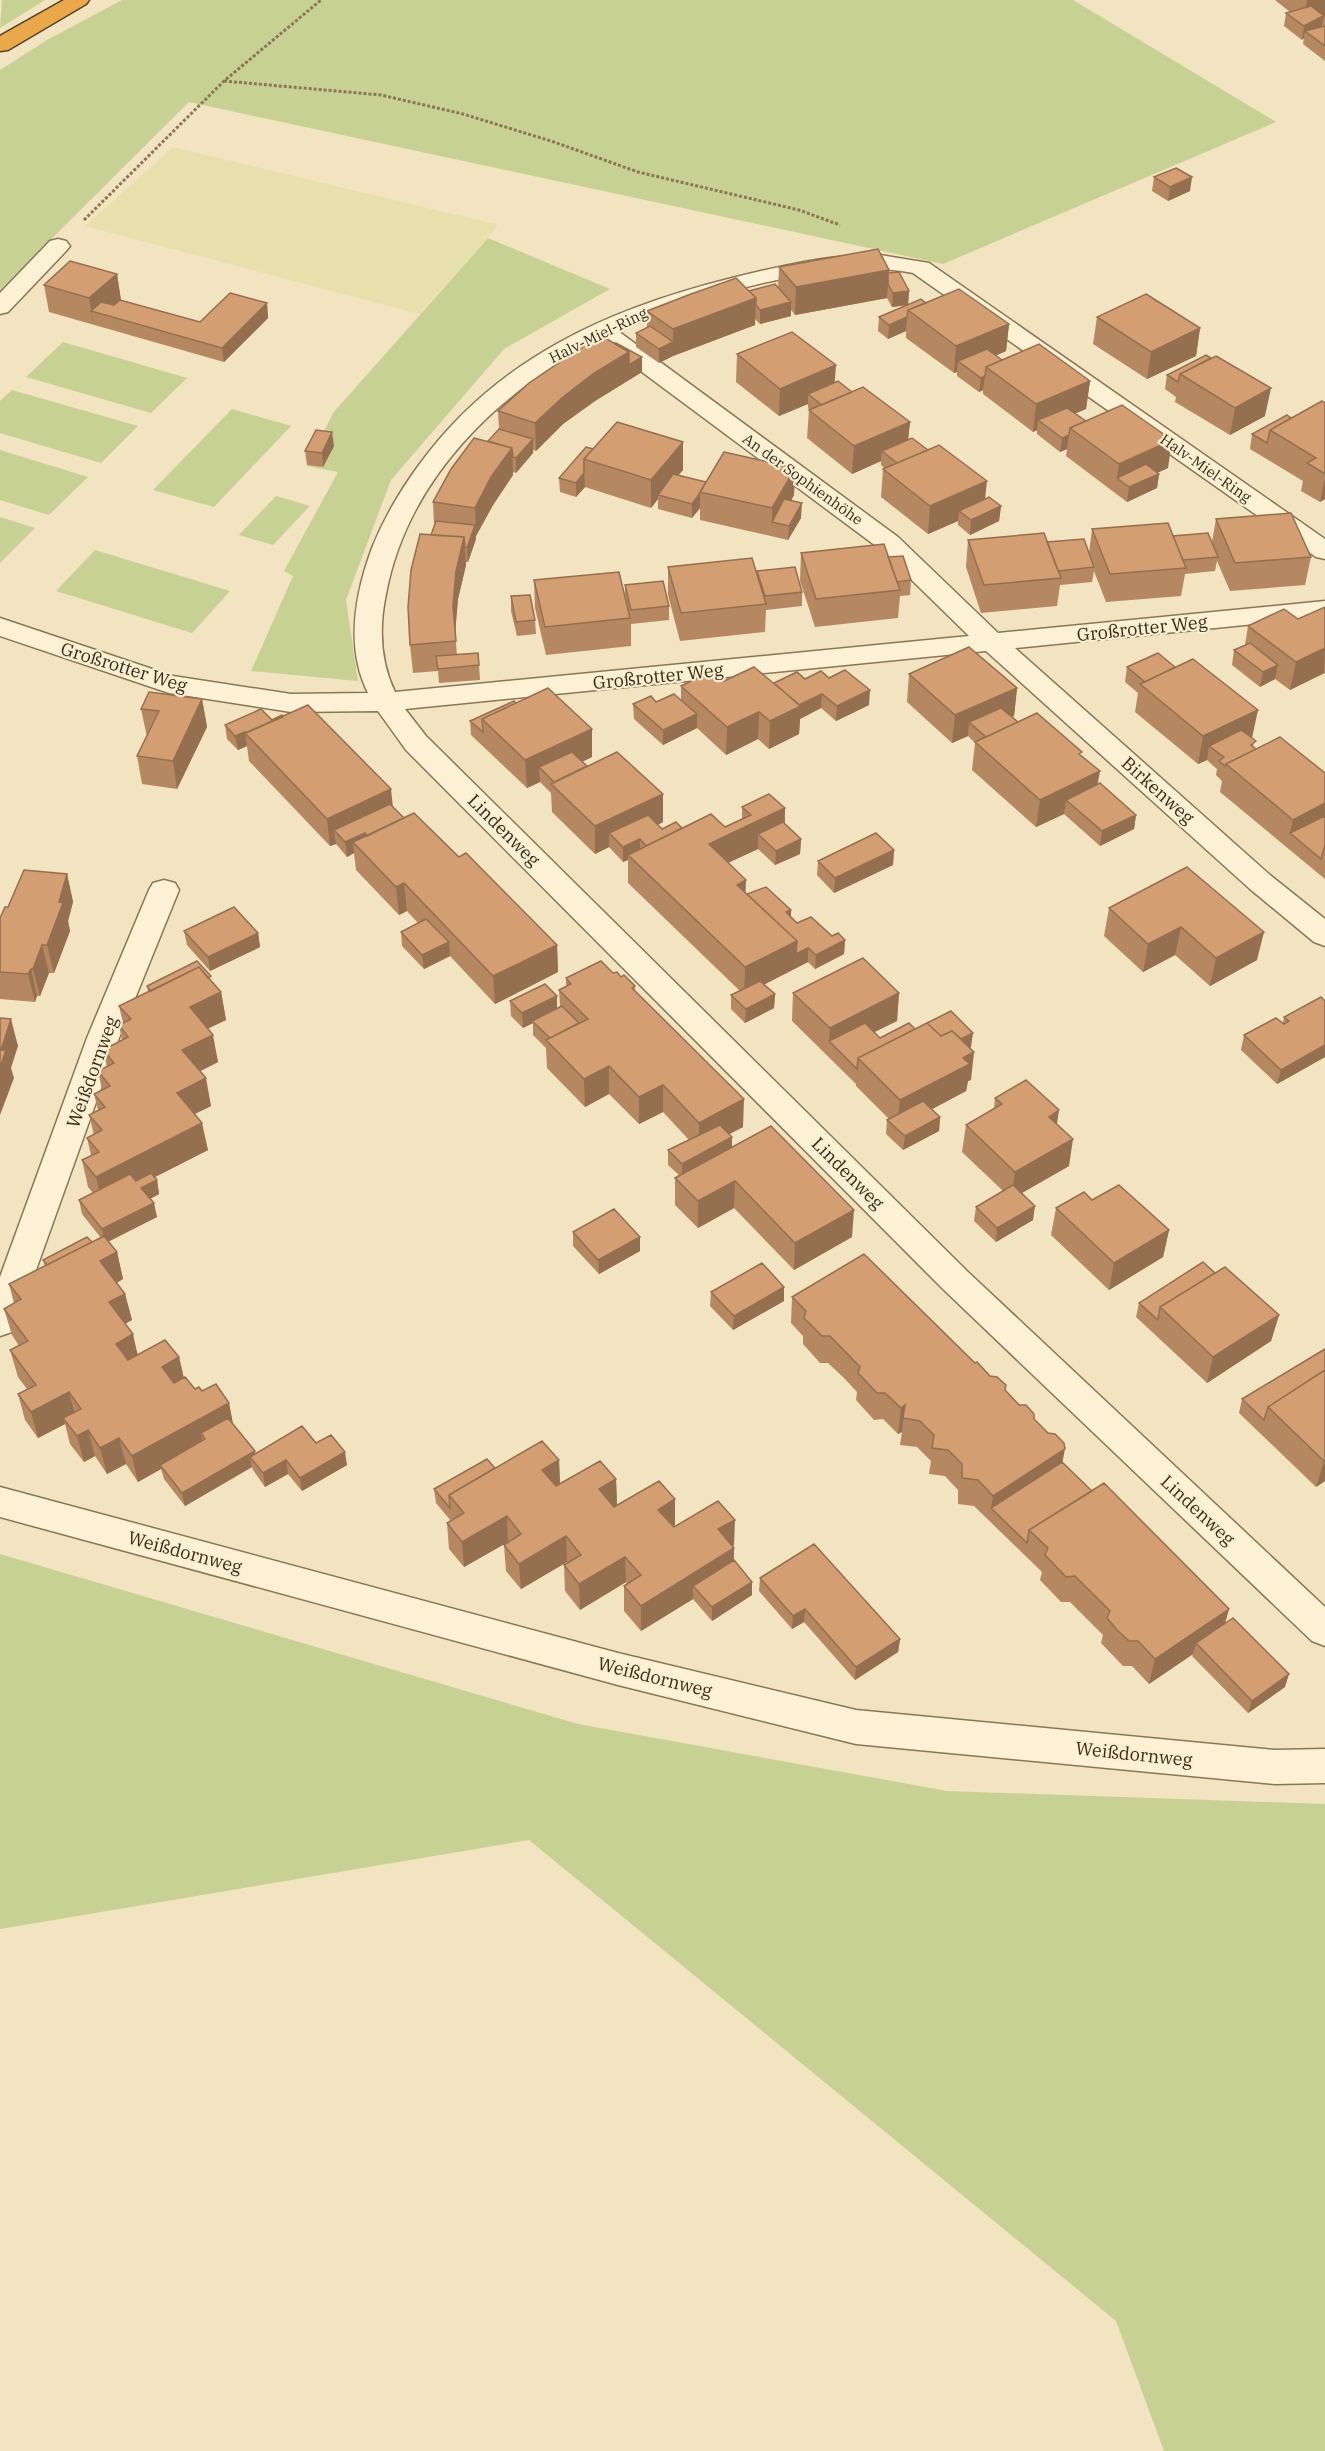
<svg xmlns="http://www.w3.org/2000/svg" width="1325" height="2451" viewBox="0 0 1325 2451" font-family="'IBM Plex Serif',serif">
	<rect width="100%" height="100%" fill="#f2e4c0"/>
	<path fill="#e8e0ac" d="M173 147 499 225 419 314 85 226Z"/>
	<path fill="#c7d193" d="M2 0H45L0 28Z
		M122 0H1073L1276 122 943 264 189 102 0 290V70L47 40Z
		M488 238 610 289 504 349 391 480 346 600 358 681 251 671 293 576 284 571 338 472 307 466 333 413Z
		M63 342 187 378 151 413 26 377Z
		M12 390 138 426 101 463 0 433V401Z
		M232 409 291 426 214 507 153 490Z
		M0 450 88 477 49 515 0 500Z
		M276 496 310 506 273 545 239 535Z
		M0 517 35 528 0 563Z
		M95 550 230 591 192 633 56 591Z
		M0 1554 578 1724 947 1791 1325 1804V2451H1164L1116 2321 529 1840 0 1929Z"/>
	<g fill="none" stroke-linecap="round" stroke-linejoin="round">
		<defs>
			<path id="minor" d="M58 239 66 241 70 246 66 251 8 312 0 314V293L50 241Z
				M880 255 929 263 1325 539V559L1316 557 913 273C833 256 693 297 618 331L898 537 998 633 1325 601V617L1015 648 1270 875 1325 919V946L1314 942 1250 889 986 651 405 709 426 736 968 1272 1325 1607V1646L1312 1641 944 1290 406 750 378 711 291 712 169 693 0 636V618L173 676 291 694 368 693C345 647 355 594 372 548 384 518 400 491 419 465 497 358 608 309 732 278 781 266 830 254 880 255ZM599 340 880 549 969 636 395 692C380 661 379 627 386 594 407 480 498 391 599 340Z
				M164 880 175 883 179 890 119 1038 17 1323 12 1332 0 1336V1277L87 1038 149 890 153 883Z
				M0 1487 618 1653 856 1710 1275 1750 1325 1749V1783L1275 1784 856 1744 618 1685 0 1517Z"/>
			<path id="highway" d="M64 0H89L86 4 8 50 0 51V36Z"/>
		</defs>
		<use href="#minor" stroke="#8c7556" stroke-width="3"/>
		<use href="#highway" stroke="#59422b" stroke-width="3"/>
		<path stroke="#8c7556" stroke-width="3" stroke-dasharray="3 2" stroke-linecap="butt" d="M224 81 381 95 463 114 551 141 638 172 799 210 840 225
			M84 220 224 81 321 0"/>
		<use href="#minor" fill="#fcf1d4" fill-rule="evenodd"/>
		<use href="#highway" fill="#e9a849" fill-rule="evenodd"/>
	</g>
	<path fill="#b58862" d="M1275 0H1325L1324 16 1322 27 1324 16H1325V61L1303 44 1304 38 1302 40 1284 26 1286 13 1290 12Z
		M1154 177 1190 191 1168 201 1152 191Z
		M779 267 889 270V273L909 291 908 304 926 303 1009 324 1006 351 995 356 1002 360 1090 381 1086 409 1075 413 1086 421 1168 468 1157 473 1159 474 1157 488 1127 502 1066 456 1067 449 1060 452 1037 434V430L1033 432 983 394V390L979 392 957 376V372L954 373 906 338V331L888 339 878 331 879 317 905 305 892 307 887 298 795 315 791 310V316L760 324 755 319V325L673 356 659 363 636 347V333L647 328V311L749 291 778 288Z
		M117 274 121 300 200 322 267 303 268 318 224 362 49 312 44 285Z
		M1097 317 1200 328 1196 356 1147 379 1093 344Z
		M737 354 835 383 910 422 908 440 985 499 1001 506 999 521 970 535 958 525V521L928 534 881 497 883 469H885L881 465V461L852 474 807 438 809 410H810L808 408V404L779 416 736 382Z
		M642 357V372L595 401 563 424 536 451 533 450V453L516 473 513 472V475L493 505 476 536V539L468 562H466V565L458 599 455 632 457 655 479 665 480 680 439 683 438 671 413 673 410 645 431 535 434 525 433 502 499 429 498 411Z
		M1211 358 1265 416 1230 435 1175 402 1176 397 1165 389 1167 375Z
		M1325 403V499L1320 502 1301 491 1303 481 1250 449 1252 434Z
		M683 442V470L678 475 706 482 795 468 794 495 791 501 801 518 788 540 700 520V508L692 518 658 509V499L651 508 585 487 576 497 560 492 559 478 593 449Z
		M334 446 323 467 307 465 305 451Z
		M1216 519 1311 557 1305 585 1230 591 1217 561 1215 571 1185 574 1181 596 1106 602 1094 571 1092 582 1060 585 1057 606 981 613 966 567 968 540 1047 542 1089 553 1092 529 1173 536 1212 542Z
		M801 553 888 557 911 580 910 595 900 596 898 618 815 627 800 581Z
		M668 567 757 575V571L802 592V606L766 610 765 632 680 641 668 595Z
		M534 580 625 596V585L669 606V620L631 624V621V646L546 655 535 608Z
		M511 596 535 620 536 634 517 636 511 611Z
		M1325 607V673L1290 690 1275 679 1260 687 1232 665 1234 650 1245 645 1248 626 1298 619Z
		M1127 667 1252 738 1254 748 1256 749 1325 773V879L1220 792 1222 781 1216 775 1217 769 1207 760 1198 764 1135 712 1138 693 1125 682Z
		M909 674 1017 688 1014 716 1011 717 1018 722 1081 756 1097 785 1136 815 1134 829 1100 846 1064 814 1036 827 972 770 975 743 968 736 952 743 907 702Z
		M829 678 869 705 836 721 821 708 800 719 799 734 769 749 758 739 726 755 697 728 663 745 634 719 633 704 681 700V686L724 681 774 683 805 679Z
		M202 699 207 727 177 789 142 784 137 756 147 737 141 709Z
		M516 703 592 757 582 762 663 822 658 825 662 829 725 827 742 819V807L785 808V824L801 839 800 854 775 865 758 849 728 863 747 894 791 910V917L797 923 845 940 844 954 815 969 808 962 764 984 775 994 774 1008 745 1023 731 1009V995L740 991 628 883V860L623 862 609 847 595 854 552 812 551 793 540 782 527 788 471 735 470 721Z
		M272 720 393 807 404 818 459 857 557 945 558 972 495 1004 450 956 424 969 402 946 401 932 418 923 407 911 399 915 356 870 354 853 347 857 336 844 330 846 249 761 247 746 238 750 227 739 225 725Z
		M894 850 893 865 834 893 817 875 818 861Z
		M1187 867 1257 960 1210 986 1175 955 1143 972 1104 936 1109 908Z
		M67 874 73 902 68 921 70 931 54 973H49L40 996H37L35 1002 0 999V918L8 907Z
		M184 931 258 933 260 947 210 971 187 945Z
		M613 973 635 986V991L743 1127 729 1134 732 1137V1147L852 1237 794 1270 734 1208 698 1228 675 1205V1178L679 1175 668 1165V1150L689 1140 663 1112 639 1124 609 1094 585 1107 547 1068 546 1048 533 1035V1023L523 1028 511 1016 510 1001 557 1008 560 1006 559 990 566 986V978Z
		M212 982 221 992 226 1020 208 1028 218 1062 200 1071 211 1106 195 1114 208 1150 155 1177 157 1180 159 1194 150 1199 157 1217 108 1242 117 1252 123 1279 117 1283 125 1294 132 1320 125 1324 138 1355 179 1357 184 1378 195 1389 229 1403 233 1425 255 1451V1453L316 1443 347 1465 302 1491 288 1474 265 1487 253 1470 252 1467 185 1506 164 1479 161 1469 138 1482 126 1464 107 1474 95 1456 84 1462 70 1444 65 1424 38 1438 25 1420 18 1394 27 1389 18 1377 10 1350 19 1346 12 1335 4 1309 14 1303 9 1284 45 1266 43 1260 92 1242 101 1238 82 1214 79 1200 93 1193 88 1187 82 1160 91 1155 87 1138 94 1135 89 1115 98 1110 94 1094 102 1090 98 1071 107 1067 103 1050 122 1040 119 1025 123 1023 119 1006 148 992 147 986Z
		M793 993H899L897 1021 874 1032 880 1038 915 1029 971 1047 970 1048 971 1080 968 1081 966 1091 932 1109 940 1117 939 1131 903 1150 886 1134 887 1120 889 1119 856 1086V1084L792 1021Z
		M1325 1001V1057L1277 1084 1241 1050 1244 1035 1283 1023 1284 1017Z
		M995 1098 1057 1124 1069 1166 1022 1193 1033 1220 996 1242 974 1221 976 1207 1003 1191 962 1152 966 1125 994 1109Z
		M1092 1200 1169 1230 1163 1257 1109 1290 1051 1235 1056 1208Z
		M573 1232 640 1251 599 1274 573 1246Z
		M1215 1273 1279 1315 1271 1341 1207 1383 1136 1317 1139 1303Z
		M711 1292 784 1301 733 1330 710 1306Z
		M792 1297 975 1363 1005 1390 1034 1419 1062 1462 1092 1491 1229 1609 1225 1623 1285 1687 1248 1713 1192 1656 1193 1654 1149 1684 1132 1666H1123L1101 1643 1103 1635 1070 1602H1061L1040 1580 1042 1572 974 1506 958 1504V1490L945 1476 929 1474 931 1461 917 1447 900 1445 902 1432 898 1434 883 1419 874 1420 856 1400 857 1392 844 1378 828 1363H820L803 1344V1336L791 1323Z
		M1325 1349V1481L1316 1487 1239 1413 1242 1399Z
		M559 1460 560 1484 616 1479 617 1505 614 1507 675 1499V1525L673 1526 734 1545 733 1546 734 1548V1560L752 1582V1595L712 1621 693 1599 641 1631 624 1611V1586L627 1584 626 1582 580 1610 565 1591 564 1565 568 1563 567 1562 521 1589 506 1571 504 1545 508 1542 464 1567 449 1549 447 1523 451 1521 436 1503 434 1489 495 1468Z
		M760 1578 900 1639 898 1652 855 1680 804 1622 792 1629 759 1591Z"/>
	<path fill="#946f50" d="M1307 0H1325V16L1303 21Z
		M1324 16 1321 30 1305 31 1304 38 1302 40 1304 26 1319 18Z
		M1192 177 1190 191 1168 201 1170 187Z
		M889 270 887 298 795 315 796 287Z
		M117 274 121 301 105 315 91 311 94 325 89 298Z
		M909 291 908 305 892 307 893 293Z
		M756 298 755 325 673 356V329Z
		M791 302V316L760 324V310Z
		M267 303 268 318 224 362 222 348Z
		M907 317 906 331 888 339 889 325Z
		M1009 324 1006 351 967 368 958 361 957 372 954 373 956 346Z
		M1200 328 1196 356 1147 379 1151 352Z
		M673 342V356L659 363V349Z
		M629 352 642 357V372L595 401 563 424 536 451 535 423 563 397 594 373Z
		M836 365 834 393 808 394V404L779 416 780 389Z
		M985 376 983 390 979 392 981 378Z
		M1090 381 1086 409 1046 426 1038 420 1037 430 1033 432 1036 404Z
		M1271 388 1265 416 1230 435 1235 408Z
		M910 422 907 450 882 451 881 461 852 474 854 446Z
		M332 432 334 446 323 467 322 453Z
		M1069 435 1067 449 1060 452 1062 438Z
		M533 439V453L516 473V458Z
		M1172 440 1168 468 1128 486 1117 478 1115 492 1119 464Z
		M683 442V470L661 496 658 495V499L651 508V480Z
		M512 448 513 475 493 505 476 536 475 508 491 477Z
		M795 468 794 495 778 523 772 522V508Z
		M584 473 585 487 576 497V483Z
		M1159 474 1157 488 1127 502 1129 487Z
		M1325 477V499L1320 502Z
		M987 481 984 509 959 511 958 521 928 534 930 506Z
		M700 493V508L692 518V504Z
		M802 503 801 518 788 540 789 526Z
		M1001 506 999 521 970 535 971 520Z
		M475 525 476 539 468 562 467 548Z
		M464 537 466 565 458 599 455 634 453 606 456 571Z
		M1325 648 1324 673 1290 690 1296 662Z
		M1278 665 1275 679 1260 687 1263 672Z
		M1017 688 1014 716 980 731 969 722 968 736 952 743 955 715Z
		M870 690 869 705 836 721 837 706Z
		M822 694 821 708 800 719 799 734 769 749 770 721 789 710Z
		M202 699 207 727 177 789 173 761Z
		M1258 710 1252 738 1219 754 1209 746 1207 760 1198 764 1203 736Z
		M759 712 758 739 726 755 727 727Z
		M697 714V728L663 745V730Z
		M592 729V757L549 777 539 767 540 782 527 788 525 760Z
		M245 732 247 746 238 750 235 736Z
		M1100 771 1095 799 1066 800 1064 814 1036 827 1040 800Z
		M391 789 394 817 334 830 336 844 330 846 327 819Z
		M663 794V822L619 843 609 833V847L595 854V826Z
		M1325 803V828L1290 833 1287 848 1293 820Z
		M785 808 784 836 758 834V849L708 872 709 844Z
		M1136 815 1134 829 1100 846 1102 831Z
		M365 833 366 848 353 842 354 853 347 857 345 842Z
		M640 839V854L628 855V860L623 862V847Z
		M801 839 800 854 775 865 776 851Z
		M894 850 893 865 834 893 835 878Z
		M67 874 73 902 68 921 70 931 54 973 47 945 59 902Z
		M746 880 745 906 737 885Z
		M404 883 407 911 399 915 396 887Z
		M791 910V924L786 912Z
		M1181 927 1175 955 1143 972 1148 944Z
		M1264 932 1257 960 1210 986 1216 958Z
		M258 933 260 947 210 971 208 957Z
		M845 940 844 954 815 969 816 955Z
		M797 941 808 948V962L744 995 745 967Z
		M449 942 450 956 424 969 422 955Z
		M42 945 49 973 40 996 33 969Z
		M557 945 558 972 495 1004 493 976Z
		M31 969 37 996 35 1002 28 974Z
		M221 992 226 1020 195 1035 190 1007Z
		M899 993 897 1021 838 1050 829 1041 830 1028Z
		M775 994 774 1008 745 1023 746 1009Z
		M557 996V1010L532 1021 533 1023 523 1028 522 1013Z
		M11 1019 18 1046 11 1068 14 1078 0 1115V1068L1 1050Z
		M973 1033 971 1047 938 1064 940 1050Z
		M213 1035 218 1062 187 1078 182 1050Z
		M1325 1045V1057L1277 1084 1281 1070Z
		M974 1052 971 1080 968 1081 966 1091 897 1128 900 1100 963 1058Z
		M609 1066V1094L585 1107 584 1079Z
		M206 1078 211 1106 182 1120 177 1093Z
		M663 1085V1112L639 1124V1097Z
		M744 1099 743 1127 699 1150V1123Z
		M1059 1110 1055 1138 1049 1117Z
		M940 1117 939 1131 903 1150 905 1136Z
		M202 1123 208 1150 102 1204 96 1177Z
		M732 1137V1151L682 1178V1164Z
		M1073 1139 1069 1166 1011 1199 1015 1172Z
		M157 1180 159 1194 144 1202 141 1188Z
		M735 1181 734 1208 698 1228V1201Z
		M154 1203 157 1217 105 1243 102 1229Z
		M1035 1206 1033 1220 996 1242 997 1228Z
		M854 1210 852 1237 794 1270 795 1243Z
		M1169 1230 1163 1257 1109 1290 1114 1263Z
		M640 1237V1251L599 1274 598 1260Z
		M117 1252 123 1279 106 1288 56 1275Z
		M784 1287V1301L733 1330 734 1316Z
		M125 1294 132 1320 115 1329 109 1302Z
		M1279 1315 1271 1341 1207 1383 1213 1357Z
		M133 1334 139 1361 123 1371 116 1344Z
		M179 1357 185 1384 168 1393 162 1367Z
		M69 1392 76 1418H63L65 1424 38 1438 31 1412Z
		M229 1403 234 1429 205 1439 201 1433 203 1446 160 1465 161 1469 138 1482 132 1456Z
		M905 1405 902 1432 898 1434 901 1408Z
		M88 1430 95 1456 84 1462 77 1436Z
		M119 1438 126 1464 107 1474 100 1448Z
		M1065 1449 1060 1475 991 1508 993 1496Z
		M255 1451 257 1464 250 1457 252 1467 185 1506 182 1493Z
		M345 1452 347 1465 302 1491 300 1478Z
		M286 1460 288 1474 265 1487 263 1473Z
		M559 1460 560 1486 544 1496 542 1470Z
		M1325 1460V1481L1316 1487 1324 1461Z
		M616 1479 617 1505 600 1515 599 1489Z
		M675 1499V1525L658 1535V1510Z
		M507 1516 508 1542 464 1567 462 1542Z
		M735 1520 734 1545 717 1555 718 1529Z
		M566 1536 567 1562 521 1589 519 1564Z
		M734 1548 733 1574 693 1586V1599L641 1631V1606Z
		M625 1557 626 1582 580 1610 579 1584Z
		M752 1582V1595L712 1621V1607Z
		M805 1609 804 1622 792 1629 793 1616Z
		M1229 1609 1222 1634 1196 1643 1193 1654 1149 1684 1155 1659Z
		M900 1639 898 1652 855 1680 856 1667Z
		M1289 1674 1285 1687 1248 1713 1252 1701Z"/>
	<path fill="#d39e72" stroke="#946f50" stroke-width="1.5" d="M1311 6 1324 16 1319 18 1304 26 1286 13Z
		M1325 26V46L1305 31Z
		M1176 168 1192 177 1170 187 1154 177Z
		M878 249 889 270 796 287 779 267Z
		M70 261 117 274 89 298 44 285Z
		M899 272 909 291 893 293 888 284V273Z
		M736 278 756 298 673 329 647 311 691 294Z
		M775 284 791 302 760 310 756 305V298L749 291Z
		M959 289 1009 324 956 346 908 310Z
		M230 293 267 303 222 348 91 311 101 302 114 305 120 300 200 322Z
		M1146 294 1200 328 1151 352 1097 317Z
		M921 299 926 303 908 310 907 317 889 325 879 317Z
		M650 326 673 342 659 349 636 333Z
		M792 332 836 365 780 389 737 354Z
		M600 335 629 352 594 373 563 397 535 423 498 411 529 383Z
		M615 343H616L642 357 629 365V352Z
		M1039 344 1090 381 1036 404 986 367Z
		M987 349 1002 360 986 367 985 376 981 378 958 361Z
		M1206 355 1211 358 1180 374 1178 382 1167 375Z
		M1216 356 1271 388 1235 408 1180 374Z
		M838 381 852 392 822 405 808 394Z
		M863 387 910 422 854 446 809 410Z
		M1322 401 1325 403V474L1307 463 1316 458 1270 430Z
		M1122 405 1172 440 1119 464 1070 428Z
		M1067 408 1086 421 1070 428 1069 435 1062 438 1038 420Z
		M1287 415 1291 418 1270 430 1267 443 1252 434Z
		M617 422 683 442 651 480 584 459Z
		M499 429 533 439 516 458 513 457 512 448 488 441Z
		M316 430 332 432 322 453 305 451Z
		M474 438 512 448 491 477 475 508 433 502 451 469Z
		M912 438 928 450 897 463 882 451Z
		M939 445 987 481 930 506 883 469Z
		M586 447 593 449 584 459V473L576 483 559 478Z
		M724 452 795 468 772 508 700 492Z
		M1146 464 1159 474 1129 487 1117 478Z
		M673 474 706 482 700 493 692 504 658 495Z
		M989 497 1001 506 971 520 959 511Z
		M784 499 802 503 789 526 772 522Z
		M1291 513 1311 557 1235 563 1216 519Z
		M436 521 475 525 467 548 465 547 464 537 431 535Z
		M1168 523 1186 568 1110 574 1092 529Z
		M1044 533 1061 578 984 585 968 540Z
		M1208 533 1218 557 1183 560 1173 536Z
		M420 534 464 537 456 571 453 606 456 641 410 645 408 607 411 570Z
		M1084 539 1094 567 1058 571 1047 542Z
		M884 544 900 590 816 599 801 553Z
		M903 556 911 580 897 582 888 557Z
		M752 558 766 604 681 613 668 567Z
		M795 567 802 592 765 596 757 571Z
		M619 572 630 618 545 627 534 580Z
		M663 581 669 606 631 610 625 585Z
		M530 595 535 620 516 622 511 596Z
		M1325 607V648L1296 662 1248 626 1284 609 1298 619Z
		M1250 643 1278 665 1263 672 1234 650Z
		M969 647 1017 688 955 715 909 674Z
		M478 653 479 665 438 669 436 656Z
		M1158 653 1175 667 1145 682 1127 667Z
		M1193 659 1258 710 1203 736 1140 684Z
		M754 667 801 706 770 721 759 712 727 727 681 686 712 671 724 681Z
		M845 670 870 690 837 706 822 694 799 705 774 683 797 672 805 679 821 671 829 678Z
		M548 688 592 729 525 760 482 719Z
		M149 692 202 699 173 761 137 756 159 711 141 709Z
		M674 694 697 714 663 730 633 704 651 696 656 702Z
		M514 701 516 703 482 719 483 732 470 721Z
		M308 705 391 789 327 819 245 733Z
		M1001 708 1018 722 986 737 969 722Z
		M261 709 272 720 282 715 283 717 246 733 245 732 235 736 225 725Z
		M1037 713 1082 752 1079 754 1100 771 1040 800 975 742Z
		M1241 730 1256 741 1251 745 1256 749 1226 764 1225 766 1219 761 1224 757 1209 746Z
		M1280 737 1325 773V803L1293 820 1226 764Z
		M572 752 587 766 554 782 539 767Z
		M617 752 663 794 595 826 551 784Z
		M1100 783 1136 815 1102 831 1066 800Z
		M769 794 785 808 709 844 746 880 737 885 797 941 745 967 628 855 711 814 725 827 751 815 742 807Z
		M390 804 404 818 367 836 365 833 345 842 334 830Z
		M414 813 459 857 466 853 557 945 493 976 404 883 396 887 353 842Z
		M648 815 662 829 676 822 682 828 646 846 640 839 623 847 609 833Z
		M1325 816V845L1321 859 1290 833Z
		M783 822 801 839 776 851 758 834Z
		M876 833 894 850 835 878 818 861Z
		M1187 867 1264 932 1216 958 1181 927 1148 944 1109 908Z
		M24 870 67 874 59 902 63 903 47 945H42L33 969H31L28 974 0 972V918L5 907H8Z
		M766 887 791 910 786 912 797 923 811 917 832 936 838 933 845 940 816 955 808 948 796 954 797 941 747 894Z
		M234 907 258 933 208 957 184 931Z
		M426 919 449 942 422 955 401 932Z
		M863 958 899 993 830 1028 793 993Z
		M197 961 211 976 208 978 199 967 151 991 147 986Z
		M601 961 613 973 617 972 621 977 624 975 635 986 632 988 744 1099 699 1123 663 1085 639 1097 609 1066 584 1079 546 1040 588 1019 559 990 571 984 566 978Z
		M199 967 221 992 190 1007 213 1035 182 1050 206 1078 177 1093 202 1123 96 1177 82 1160 99 1152 87 1138 102 1130 89 1115 105 1107 94 1094 110 1086 98 1071 114 1063 103 1050 128 1037 119 1025 131 1019 119 1006Z
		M760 981 775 994 746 1009 731 995Z
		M545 984 557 996 522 1013 510 1001Z
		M1321 997 1325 1001V1045L1281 1070 1244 1035 1276 1018 1284 1024 1289 1021 1284 1017Z
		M562 1006 579 1023 550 1038 532 1021Z
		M951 1011 973 1033 961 1039 952 1031 941 1036 927 1023Z
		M0 1018 11 1019 1 1050H6L0 1068Z
		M865 1023 880 1038 909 1023 915 1029 858 1058 857 1069 829 1041Z
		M927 1023 941 1036 952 1031 974 1052 963 1058 970 1064 900 1100 858 1058Z
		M1026 1080 1059 1110 1049 1117 1073 1139 1015 1172 966 1125 1002 1104 995 1098Z
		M923 1101 940 1117 905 1136 887 1120Z
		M720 1125 732 1137 682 1164 668 1150Z
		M771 1126 854 1210 795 1243 735 1181 698 1201 675 1178Z
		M151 1173 157 1180 141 1188 154 1203 102 1229 79 1200 130 1174 136 1181Z
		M1013 1185 1035 1206 997 1228 976 1207Z
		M1119 1185 1169 1230 1114 1263 1056 1208 1084 1192 1092 1200Z
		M614 1209 640 1237 598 1260 573 1232Z
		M104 1236 117 1252 100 1261 125 1294 109 1302 133 1334 116 1344 128 1360 165 1340 179 1357 162 1367 174 1383 185 1377 195 1389 199 1387 202 1391 216 1384 229 1403 132 1456 119 1438 100 1448 88 1430 77 1436 63 1418 81 1409 69 1392 31 1412 18 1394 36 1385 10 1350 28 1341 4 1309 21 1299 9 1284Z
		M87 1237 92 1242 47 1265 43 1260Z
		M864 1254 975 1363 977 1362 990 1376 997 1377 1006 1385 1005 1390 1019 1405H1026L1034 1414V1419L1048 1433 1055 1434 1064 1443 1065 1449 993 1496 978 1480 962 1478V1464L948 1450 932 1448 934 1435 920 1421 903 1418 905 1405 901 1408 885 1393H877L858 1373 860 1367 830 1336H822L804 1318 806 1311 792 1297Z
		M1203 1262 1215 1273 1160 1307 1158 1320 1139 1303Z
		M762 1263 784 1287 734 1316 711 1292Z
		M1225 1267 1279 1315 1213 1357 1160 1307Z
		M1325 1349V1370L1268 1407 1264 1420 1242 1399Z
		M1325 1370V1460L1324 1461 1268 1407Z
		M228 1418 255 1451 182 1493 160 1465 205 1439 201 1433Z
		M302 1426 316 1443 331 1435 345 1452 300 1478 286 1460 263 1473 250 1457Z
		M542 1441 559 1460 542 1470 556 1486 600 1461 616 1479 599 1489 614 1507 659 1481 675 1499 658 1510 674 1527 718 1501 735 1520 718 1529 734 1548 641 1606 624 1586 641 1575 625 1557 579 1584 564 1565 581 1555 566 1536 519 1564 504 1545 521 1534 507 1516 462 1542 447 1523 464 1513 449 1495Z
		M487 1459 495 1468 449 1495 450 1508 434 1489Z
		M1062 1462 1092 1491 1029 1530 1027 1543 991 1508Z
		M1104 1483 1229 1609 1155 1659 1138 1641H1129L1117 1630 1107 1618 1110 1611 1075 1576 1066 1577 1045 1555 1048 1548 1029 1530Z
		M814 1544 900 1639 856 1667 805 1609 793 1616 760 1578Z
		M734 1560 752 1582 712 1607 693 1586Z
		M1233 1618 1289 1674 1252 1701 1196 1643Z"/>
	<g text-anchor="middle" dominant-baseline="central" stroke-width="4.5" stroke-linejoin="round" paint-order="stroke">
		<g font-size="15" fill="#3a2c1c" stroke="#f8eed0">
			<text transform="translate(598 335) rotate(-26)">Halv-Miel-Ring</text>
			<text transform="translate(1206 468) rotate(35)">Halv-Miel-Ring</text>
			<text transform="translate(803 479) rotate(36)">An der Sophienhöhe</text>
		</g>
		<g font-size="18" fill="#3a2c1c" stroke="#f8eed0">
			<text transform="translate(1142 628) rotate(-6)">Großrotter Weg</text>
			<text transform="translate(124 667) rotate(17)">Großrotter Weg</text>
			<text transform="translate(658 676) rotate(-6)">Großrotter Weg</text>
			<text transform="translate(1158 790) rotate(42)">Birkenweg</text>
			<text transform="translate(504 830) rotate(45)">Lindenweg</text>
			<text transform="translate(92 1072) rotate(-70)">Weißdornweg</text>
			<text transform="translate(848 1173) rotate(45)">Lindenweg</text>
			<text transform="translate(1198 1510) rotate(43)">Lindenweg</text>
			<text transform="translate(185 1552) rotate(15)">Weißdornweg</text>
			<text transform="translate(655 1677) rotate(14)">Weißdornweg</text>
			<text transform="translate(1134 1754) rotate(6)">Weißdornweg</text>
		</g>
	</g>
</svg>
